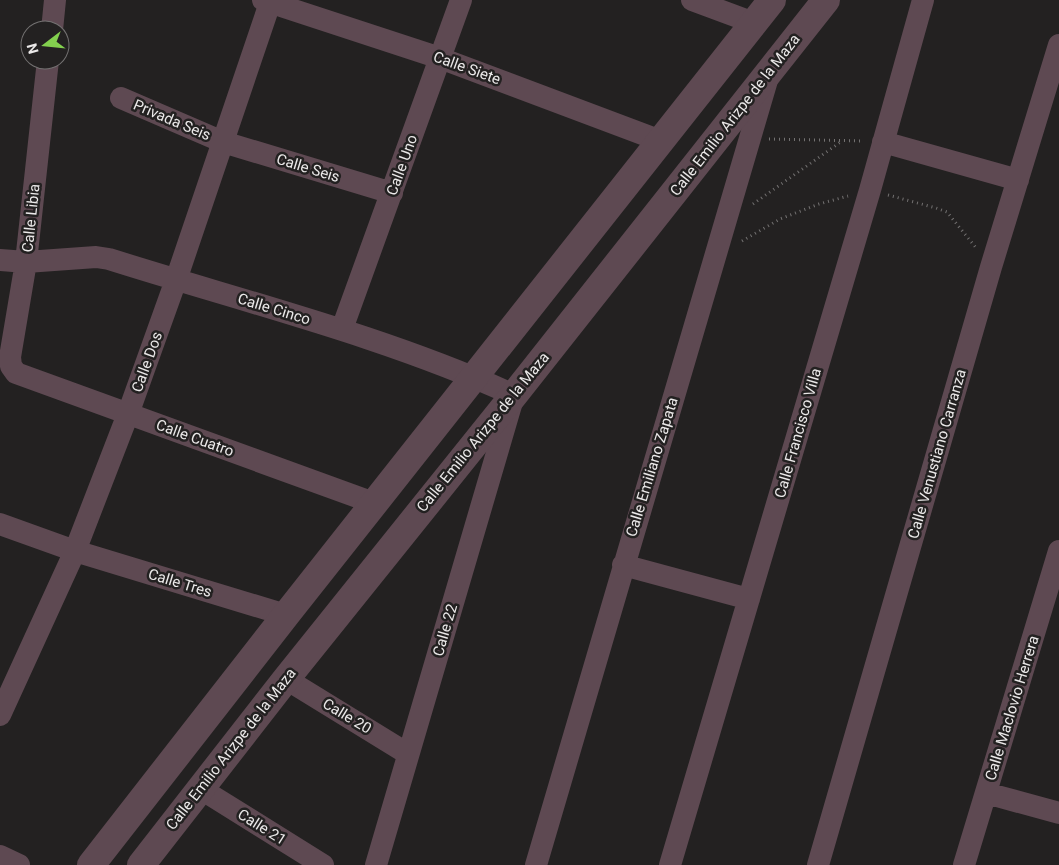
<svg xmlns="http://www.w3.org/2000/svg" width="1059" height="865" viewBox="0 0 1059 865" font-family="Roboto,sans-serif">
	<rect width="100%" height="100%" fill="#232121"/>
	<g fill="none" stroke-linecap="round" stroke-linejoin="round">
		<path stroke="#747272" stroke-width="3" stroke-dasharray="1 4" stroke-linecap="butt" d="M769 139 863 141
			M888 195 936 208 947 212 977 249
			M753 204 842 141
			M742 241 780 219 819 204 848 196"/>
		<path stroke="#5e4952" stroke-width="22" d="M263 0 440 58 661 141
			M692 0 754 23
			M52 30 55 0
			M48 60 26 262 10 357 11 366 16 373 374 503
			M121 98 223 142 392 193
			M883 142 1018 180
			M0 260 26 262 96 257 109 259C245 302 384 336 514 395L376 865
			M342 329 461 0
			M0 524 75 551 286 615
			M623 565 749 599
			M286 679 408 754
			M0 715 75 551 128 414 176 280 271 0
			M201 789 323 865
			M986 793 1059 813
			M0 856 19 865
			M536 865 768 77
			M670 865 870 190 923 0
			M818 865 991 267 1059 45
			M964 865 1059 551"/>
		<path stroke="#5e4952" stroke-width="28" d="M91 865 286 615 772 0
			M141 865 286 679 514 395 826 0"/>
	</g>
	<g text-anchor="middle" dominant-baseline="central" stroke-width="5" stroke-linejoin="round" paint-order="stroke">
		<g font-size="15" fill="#ebe9e9" stroke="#232121">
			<text transform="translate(467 68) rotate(20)">Calle Siete</text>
			<text transform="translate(735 115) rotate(-52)">Calle Emilio Arizpe de la Maza</text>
			<text transform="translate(172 120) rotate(23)">Privada Seis</text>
			<text transform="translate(402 165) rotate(-70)">Calle Uno</text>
			<text transform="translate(308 168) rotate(17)">Calle Seis</text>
			<text transform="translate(31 218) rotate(-84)">Calle Libia</text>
			<text transform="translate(274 309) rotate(17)">Calle Cinco</text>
			<text transform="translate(147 362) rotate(-70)">Calle Dos</text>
			<text transform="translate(483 432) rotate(-51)">Calle Emilio Arizpe de la Maza</text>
			<text transform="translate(798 433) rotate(-74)">Calle Francisco Villa</text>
			<text transform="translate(195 438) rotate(20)">Calle Cuatro</text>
			<text transform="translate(937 454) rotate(-74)">Calle Venustiano Carranza</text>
			<text transform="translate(652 467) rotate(-73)">Calle Emiliano Zapata</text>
			<text transform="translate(180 583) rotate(17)">Calle Tres</text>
			<text transform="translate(445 630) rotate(-74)">Calle 22</text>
			<text transform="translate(1012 708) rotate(-73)">Calle Maclovio Herrera</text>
			<text transform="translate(347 716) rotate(31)">Calle 20</text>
			<text transform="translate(231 749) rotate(-52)">Calle Emilio Arizpe de la Maza</text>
			<text transform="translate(262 827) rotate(32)">Calle 21</text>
		</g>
	</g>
	<g transform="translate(45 45) rotate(254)"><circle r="24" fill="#232121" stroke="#737171"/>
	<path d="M0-4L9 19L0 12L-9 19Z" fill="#83d04e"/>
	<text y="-8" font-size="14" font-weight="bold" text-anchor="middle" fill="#ebe9e9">N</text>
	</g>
</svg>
